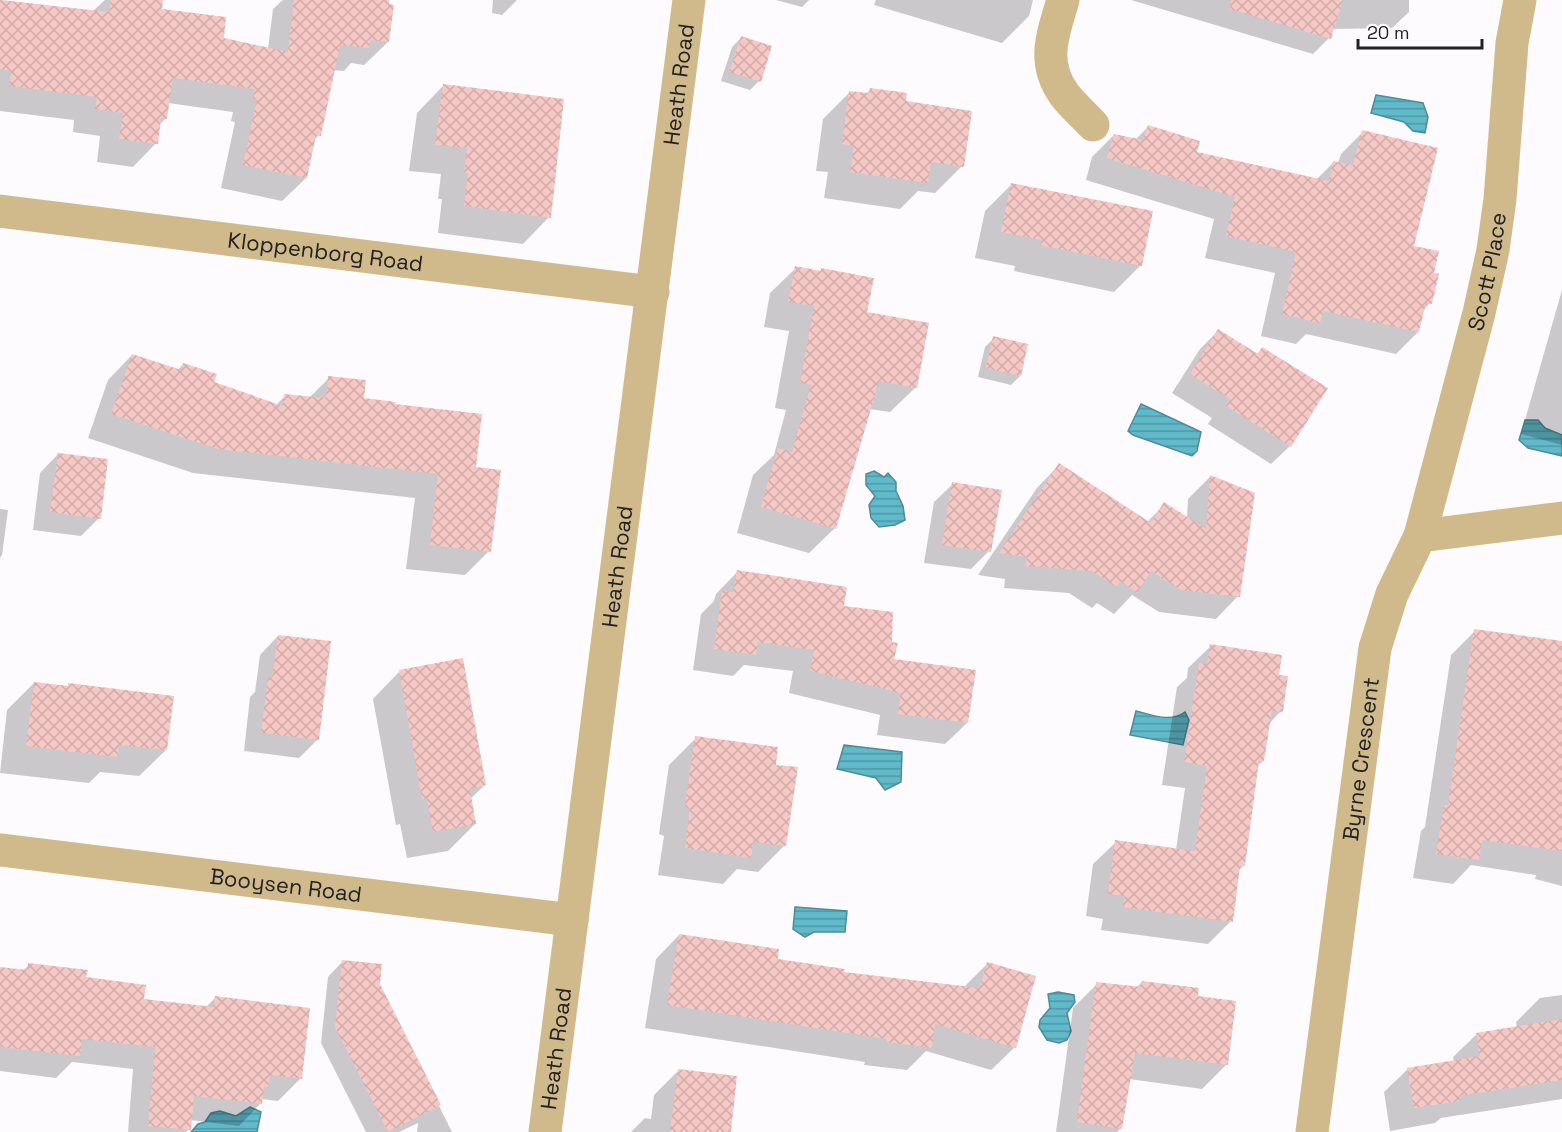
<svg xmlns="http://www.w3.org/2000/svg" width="1562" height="1132" viewBox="0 0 1562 1132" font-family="'Space Grotesk',sans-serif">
	<defs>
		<pattern id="water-rules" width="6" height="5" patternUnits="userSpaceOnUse" patternTransform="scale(1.5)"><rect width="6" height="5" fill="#60baca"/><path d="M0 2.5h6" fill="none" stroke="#4f97a4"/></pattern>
		<pattern id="building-cross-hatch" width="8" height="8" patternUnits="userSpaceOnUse" patternTransform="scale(1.5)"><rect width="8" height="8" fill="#f6c8c5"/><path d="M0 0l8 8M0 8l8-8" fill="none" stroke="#d3aca9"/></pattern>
	</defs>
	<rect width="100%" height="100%" fill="#fdfbfe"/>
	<path fill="url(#water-rules)" stroke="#4e8c98" stroke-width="1.5" d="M1376 95 1423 103 1428 117 1425 133 1413 131 1404 122 1371 113Z
		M1141 404 1201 432 1197 451 1192 456 1133 435 1128 431Z
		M1525 420H1538L1545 428 1562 435V456L1528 448 1519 440Z
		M874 471 884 477 888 473 896 482V491L903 506 905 520 895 525 879 527 871 518 869 505 875 496 866 485V474Z
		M1136 711C1153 715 1170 723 1185 712L1189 720 1183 745 1130 735Z
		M844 745 902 752 901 782 885 790 876 778 837 769Z
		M795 907 847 911 845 932H814L805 937 793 929Z
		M1058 992 1074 995 1075 1002 1067 1013 1071 1031 1067 1040 1059 1043 1047 1040 1039 1027 1040 1020 1050 1008 1048 994Z
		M250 1107 261 1112 257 1132H191L198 1124 205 1122 211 1113 220 1111 236 1116Z"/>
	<path fill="#0003" d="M0 0 93 11 105 0H161L160 10 222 39 268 49 273 9 283 0H388V42L364 65 351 63 344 71 333 70 319 135 313 141 306 178 282 201 221 188 235 122 231 121 233 112 168 103 166 118 159 125 156 143 133 167 97 162 100 136 73 132 74 120 0 111Z
		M493 0H517L502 15 492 13Z
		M776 0H809L802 7Z
		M876 0H1033L1029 16 1002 43 874 5Z
		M1131 0H1409V12L1392 28 1332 29 1329 38 1313 54Z
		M741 38 759 81 750 90 721 81 732 47Z
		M443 86 549 217 523 244 438 233 442 199H438L441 174 409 171 417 113Z
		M870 90 904 103 962 166 935 193 918 191 900 209 824 198 828 172 816 171 823 119 850 92 866 94Z
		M1149 126 1195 153 1316 180 1334 162 1338 163 1341 154 1363 132 1412 247 1432 274 1430 303 1423 310 1418 332 1396 354 1306 334 1296 344 1261 336 1275 273 1205 258 1214 219 1086 180 1092 157 1114 135 1135 140Z
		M1012 184 1141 265 1114 292 1014 271 1015 266 975 258 985 211Z
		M796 268 819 272 822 269 865 313 916 387 890 412 869 409 835 528 809 553 737 533 753 475 774 455 786 410 775 408 789 331 764 327 770 293Z
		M1562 290V445L1521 434Z
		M1218 331 1256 355 1262 349 1290 446 1271 464 1208 424 1212 418 1172 393 1200 349Z
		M994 338 1020 376 1011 385 978 377 985 347Z
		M132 355 178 370 183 364 212 383 276 405 285 396 309 398 329 378 362 399 394 406 489 551 465 575 406 569 415 498 193 473 88 438 108 380Z
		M58 454 99 518 81 536 33 530 40 473Z
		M1059 465 1147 522 1165 504 1187 518 1188 499 1210 477 1238 596 1216 619 1159 612 1132 595 1114 614 1097 603 1092 608 1069 593 1004 588 1005 579 978 575 1037 488Z
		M953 484 989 551 971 569 924 563 934 502Z
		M0 509 8 510 2 555 0 558Z
		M737 572 842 607 892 660 967 723 945 744 877 735 880 715 789 693 793 671 744 665 733 676 693 670 701 614 714 601 716 594Z
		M1475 631 1562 679V886L1535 879 1536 875 1471 865 1453 884 1413 878 1421 831 1425 827 1451 655Z
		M278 636 318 739 299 758 244 751 250 697 255 692 260 655Z
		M1211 646 1277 676 1281 711 1268 725 1263 761 1257 766 1243 866 1238 871 1231 921 1208 944 1101 930 1103 919 1086 916 1093 864 1116 842 1176 850 1185 788 1162 785 1177 687 1187 678 1188 668Z
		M399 672 485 785 470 799 475 824 448 851 407 858 400 824 396 825 373 699Z
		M34 683 67 687 69 685 166 750 139 776 100 772 89 783 0 773 7 710Z
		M696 738 774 766 785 845 758 872 737 869 723 884 658 875 664 836 659 834 669 765Z
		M679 935 776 961 842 973 964 987 988 963 1015 1047 991 1070 926 1051 907 1070 864 1065 865 1062 645 1028 656 959Z
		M343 961 378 984 452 1132H417L418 1123 399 1132H366L321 1043 328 977Z
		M29 965 85 979 142 1001 205 1008 215 998 300 1079 278 1101 262 1099 261 1103 239 1126 190 1120 189 1129 186 1132H128L133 1069 72 1062 56 1078 0 1071V969L22 971Z
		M1142 982 1196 998 1227 1064 1202 1089 1129 1079 1121 1128 1117 1132H1056L1073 1008 1097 984 1136 988Z
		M1562 995V1099L1441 1118 1435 1123 1390 1131 1384 1092 1408 1069 1454 1062 1453 1057 1477 1034 1517 1028 1516 1022 1540 998Z
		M678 1071 729 1132H631L645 1118 651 1119 654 1095Z"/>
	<path fill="url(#building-cross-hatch)" d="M0 0 109 12 111 0H163L162 9 226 17 224 38 288 52 294 0H389V4L394 5 389 42 370 40 369 48 340 45 321 136 316 135 307 178 243 165 257 99 253 98 255 89 173 78 167 119 161 118 158 144 119 139 123 113 95 109 97 97 9 86 11 71 0 69Z
		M1231 0H1343L1331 39 1230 9Z
		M741 36 772 46 761 82 729 72Z
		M443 84 564 99 551 218 464 206 468 173 464 172 467 148 435 145Z
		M870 88 907 93 906 101 972 111 964 167 931 162 928 183 850 172 854 146 842 144 849 91 869 93Z
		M1148 125 1200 141 1197 152 1329 181 1333 161 1353 165 1362 130 1438 148 1414 246 1439 251 1434 273 1439 274 1432 304 1426 303 1419 332 1323 311 1320 323 1282 314 1296 252 1226 236 1235 197 1107 158 1114 134 1143 140Z
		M1011 183 1153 211 1142 266 1040 245 1041 240 1001 232Z
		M795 266 821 271V268L874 278 867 312 929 323 917 388 879 381 836 529 761 507 778 448 792 452 811 385 800 383 814 306 788 302Z
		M1218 329 1258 354 1262 347 1328 388 1291 447 1225 405 1230 399 1190 374Z
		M993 336 1028 344 1021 376 986 368Z
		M132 354 181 370 183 363 217 374 214 382 283 406 284 394 326 398 328 376 366 380 364 398 396 402 395 404 482 414 476 467 501 470 491 552 430 545 438 474 218 449 111 414Z
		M58 453 108 459 101 519 50 512Z
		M1059 463 1151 523 1164 502 1206 529 1210 475 1255 493 1240 597 1181 590 1151 571 1137 593 1120 581 1116 587 1092 571 1026 566 1027 557 999 553Z
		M952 482 1002 490 991 552 942 545Z
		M737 570 847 587 844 606 893 612 892 642 898 643 894 659 976 670 968 723 898 714 901 693 810 671 814 650 758 642 756 655 714 649 722 591 733 592Z
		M1474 629 1562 641V851L1482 840 1479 860 1436 854 1444 805H1448Z
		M278 635 331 641 319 740 261 733 268 677 272 678Z
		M1210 644 1282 655 1279 675 1288 676 1283 712 1272 711 1264 761H1259L1245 866H1240L1233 922 1123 907 1125 896 1108 894 1115 840 1195 851 1207 766 1184 762 1199 663 1207 664Z
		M463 658 486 785 470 789 476 824 433 832 427 798 422 799 399 670Z
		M34 682 68 686V683L174 696 167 750 119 745 117 757 26 746Z
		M695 736 778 747 776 765 798 767 786 846 753 842 751 858 685 848 690 809 685 807Z
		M679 934 779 949 778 959 845 969 844 972 980 988 987 962 1036 976 1016 1048 935 1024 932 1048 887 1042V1039L667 1005Z
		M342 960 382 964 380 984 441 1105 388 1132 335 1027Z
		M28 963 88 970 86 977 146 985 144 999 214 1007 215 996 310 1008 302 1079 270 1075 268 1088 264 1087 262 1104 194 1096 191 1130 148 1126 155 1047 82 1039 80 1056 0 1047V967L27 970Z
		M1142 981 1199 988 1198 996 1236 1001 1228 1065 1135 1053 1122 1129 1077 1122 1096 982 1141 987Z
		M1562 1019V1080L1459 1096 1460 1101 1414 1108 1407 1068 1480 1056 1476 1033Z
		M678 1069 737 1076 731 1132H670Z"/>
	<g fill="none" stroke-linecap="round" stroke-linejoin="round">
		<g stroke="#d0ba8b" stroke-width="33">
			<path d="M1063 0C1053 34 1041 62 1064 94 1072 105 1084 115 1093 125"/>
			<path id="s1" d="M0 211 653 292"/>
			<path id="s2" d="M1420 536 1479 313 1493 250 1500 199 1512 43 1520 0"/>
			<path id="s3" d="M0 850 572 920"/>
			<path id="s4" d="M545 1132 689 0"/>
			<path id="s5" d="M1312 1132 1375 648 1392 594 1420 536 1562 518"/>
		</g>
	</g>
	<g text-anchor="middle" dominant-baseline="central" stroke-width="5" stroke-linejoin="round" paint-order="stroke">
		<g font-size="22" fill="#242124" stroke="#fdfbfe">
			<text stroke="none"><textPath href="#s4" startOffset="1056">Heath Road</textPath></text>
			<text stroke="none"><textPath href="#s1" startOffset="328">Kloppenborg Road</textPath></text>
			<text stroke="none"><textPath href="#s2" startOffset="273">Scott Place</textPath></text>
			<text stroke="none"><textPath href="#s4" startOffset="570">Heath Road</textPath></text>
			<text stroke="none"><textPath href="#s5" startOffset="376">Byrne Crescent</textPath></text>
			<text stroke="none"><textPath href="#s3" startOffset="288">Booysen Road</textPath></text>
			<text stroke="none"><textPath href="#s4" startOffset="84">Heath Road</textPath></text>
		</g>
	</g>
	<path d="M1358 39v9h124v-9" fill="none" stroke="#242124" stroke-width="3"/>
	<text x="1367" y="39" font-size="18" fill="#242124" stroke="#fdfbfe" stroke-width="4.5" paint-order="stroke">20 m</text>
</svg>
